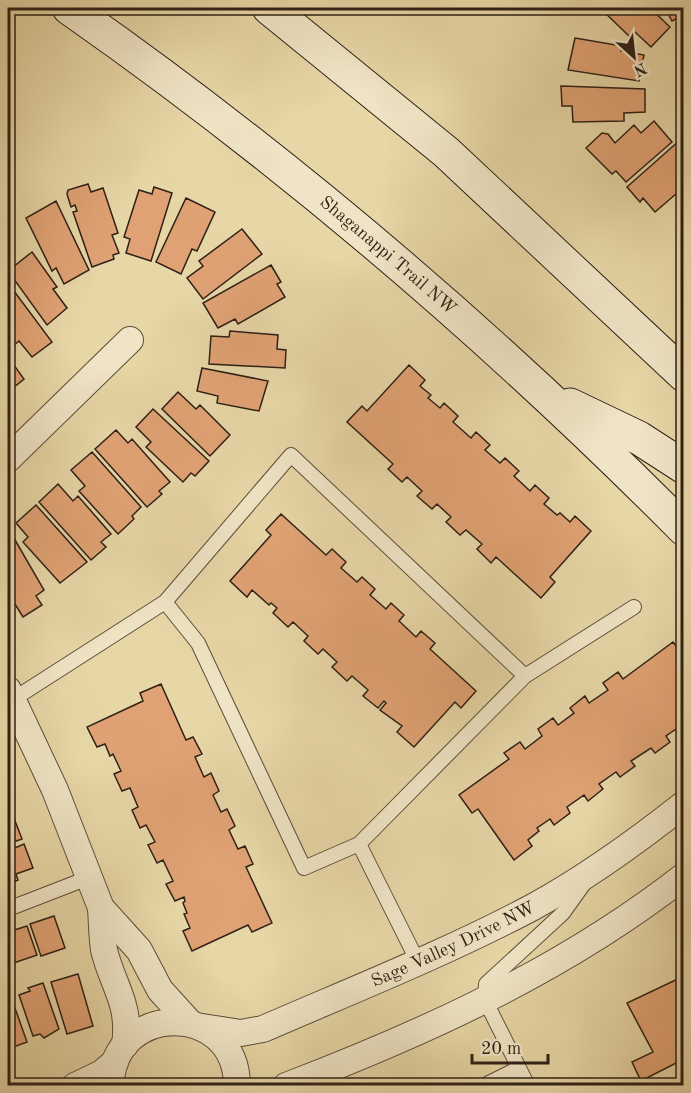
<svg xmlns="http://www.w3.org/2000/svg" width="691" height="1093" viewBox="0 0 691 1093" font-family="'Old Standard TT',serif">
	<rect width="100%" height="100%" fill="#e7d6a6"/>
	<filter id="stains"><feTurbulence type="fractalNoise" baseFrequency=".00333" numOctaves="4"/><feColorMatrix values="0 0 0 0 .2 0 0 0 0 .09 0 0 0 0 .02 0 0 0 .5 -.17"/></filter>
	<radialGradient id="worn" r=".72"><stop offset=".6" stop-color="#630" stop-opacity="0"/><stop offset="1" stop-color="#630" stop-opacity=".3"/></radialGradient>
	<path fill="#e0a274" stroke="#2e2016" stroke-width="1.5" d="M600 8H650L670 27 651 47 635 32 630 37Z
		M665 8H684V15L672 21Z
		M575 38 622 46 621 51 644 55 639 81 568 70Z
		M561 86 645 89V112L624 113V121L573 122 572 106H562Z
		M654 121 672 142 626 182 616 171 612 174 586 148 602 133 608 134 615 143 634 125 641 133Z
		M680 140 684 144V187L655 212 643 198 640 202 627 187Z
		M88 184 91 192 103 188 118 233 112 235 119 253 113 255 114 259 92 267 73 212 77 211 75 205 71 207 67 194 68 190Z
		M154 187 172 193 151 261 126 253 130 239 124 237 139 190 152 194Z
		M186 198 215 212 197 251 192 249 181 274 156 262Z
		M56 201 89 270 64 284 56 268 52 271 26 218Z
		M242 229 262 254 203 299 187 278 203 266 199 261Z
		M32 252 57 287 53 289 67 308 47 325 8 271Z
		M271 265 281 282 277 284 285 297 238 324 235 319 218 328 203 303Z
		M11 287 52 342 32 357 19 341 13 346 8 339V289Z
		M230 331 278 335 277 349 286 350 285 368 209 364 211 336 229 337Z
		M8 348 12 354 8 357 24 379 8 392Z
		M409 365 425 380 420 386 431 395 428 398 440 408 444 403 458 416 453 422 471 438 476 432 490 445 485 450 500 463 505 458 519 471 514 476 530 491 535 485 549 498 544 504 557 515 560 513 570 522 575 516 591 531 550 577 555 582 541 598 496 557 491 563 477 549 482 544 466 530 460 535 446 522 451 517 437 504 432 509 417 496 422 491 407 477 402 482 388 469 393 464 347 422 362 406 367 411Z
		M202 368 268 381 259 411 217 403 218 396 197 391Z
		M178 392 196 409 200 405 230 435 210 456 162 409Z
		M153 409 209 461 195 476 191 473 183 482 146 447 151 442 136 427Z
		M116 430 128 443 132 439 170 482 159 491 162 494 147 507 95 449Z
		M92 452 141 507 132 516 134 519 118 534 79 491 85 486 71 470Z
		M58 484 73 501 78 496 111 534 101 542 106 547 91 560 39 502Z
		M36 505 87 562 60 583 23 542 28 537 16 523Z
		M281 514 326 555 332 549 346 562 341 568 357 582 362 577 375 589 370 595 386 609 391 603 404 615 399 621 416 637 421 631 435 643 430 649 476 691 461 708 455 702 414 747 397 732 402 726 380 710 386 703 384 701 378 708 363 696 368 690 352 676 347 681 332 667 337 662 323 649 318 654 304 641 308 636 293 622 288 627 273 613 277 608 271 603 269 605 252 590 247 597 230 581 271 535 266 530Z
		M11 533 44 590 36 596 42 605 23 617 8 593V535Z
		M673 642 684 657V663L680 665 684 671V729L681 731 679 727 666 736 670 742 655 753 651 748 631 761 635 766 620 777 616 772 599 784 603 789 588 801 584 795 567 807 570 813 554 825 550 819 537 828 539 831 528 840 532 846 514 860 478 809 472 813 459 795 509 759 504 753 520 742 525 749 542 736 538 729 553 718 558 725 574 713 570 708 585 696 589 703 608 690 603 683 618 672 623 679Z
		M161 684 186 740 193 737 202 754 195 757 204 777 211 773 219 791 213 795 221 812 227 809 235 826 229 830 238 849 245 846 253 864 246 867 272 923 252 932 248 925 192 951 183 931 190 928 184 914 187 913 183 903 185 901 184 897 175 901 166 884 173 881 163 860 157 863 148 845 155 842 146 825 140 828 132 810 138 807 130 788 122 791 114 774 121 771 113 754 110 756 105 744 97 747 87 727 143 701 140 693Z
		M12 813 22 839 8 844V815Z
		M24 844 33 868 16 874 18 880 8 884V851Z
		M54 916 65 948 41 956 30 924Z
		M27 926 37 955 8 965V932Z
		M78 974 93 1026 67 1034 51 982Z
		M684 976V1059L641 1081 632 1062 653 1052 627 1003Z
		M43 983 59 1029 44 1038 40 1034 33 1036 19 995 30 991 28 988Z
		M10 994 27 1042 8 1049V995Z"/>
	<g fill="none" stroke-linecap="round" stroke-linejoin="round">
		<defs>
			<path id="service" d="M165 602 198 643 304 868 359 844 418 962
				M525 676 634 607
				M12 700 165 602 291 455 525 676 359 844
				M8 909 88 878
				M483 1086 519 1068
				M528 1086 485 1000 486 984 563 913 583 885"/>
			<g id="minor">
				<path d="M8 459 130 340"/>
				<path d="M8 690 55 790 101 908 139 950 160 990 189 1022"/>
				<path d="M101 908C102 922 102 937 104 950 113 987 131 1003 125 1045"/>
				<path id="s1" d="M202 1027 241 1033 263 1029C353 990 446 953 533 907 586 878 636 842 684 804"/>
				<path d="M75 1086 102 1073 115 1062"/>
				<path d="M111 1086C111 1002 237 1000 237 1086"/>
				<path d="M286 1086C427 1032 565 969 684 876"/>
			</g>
			<g id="secondary">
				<path id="s2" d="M69 8C289 162 494 338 684 529"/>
				<path d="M269 8 446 152 684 375"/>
				<path d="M570 405 639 438 684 467"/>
			</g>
		</defs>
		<use href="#service" stroke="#5c4e3a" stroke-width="16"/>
		<use href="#minor" stroke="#5c4e3a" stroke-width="28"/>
		<use href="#secondary" stroke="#2e2016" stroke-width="35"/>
		<use href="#service" stroke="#efe4c5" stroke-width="14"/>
		<use href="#minor" stroke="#efe4c5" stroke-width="26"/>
		<use href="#secondary" stroke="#efe4c5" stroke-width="33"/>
	</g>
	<g text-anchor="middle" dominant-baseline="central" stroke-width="4.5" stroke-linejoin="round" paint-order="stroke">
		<g font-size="18" fill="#2e2016" stroke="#efe4c5">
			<text stroke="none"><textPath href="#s2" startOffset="404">Shaganappi Trail NW</textPath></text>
			<text stroke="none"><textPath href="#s1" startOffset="270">Sage Valley Drive NW</textPath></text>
		</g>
	</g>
	<rect width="691" height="1093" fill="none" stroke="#e7d6a6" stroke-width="30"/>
	<rect x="9" y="9" width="673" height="1075" fill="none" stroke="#2e2016" stroke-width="3"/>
	<rect x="15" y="15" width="661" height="1063" fill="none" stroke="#2e2016" stroke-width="1.5"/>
	<g transform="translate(634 57) rotate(153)" stroke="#efe4c5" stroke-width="4.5" paint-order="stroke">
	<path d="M0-4.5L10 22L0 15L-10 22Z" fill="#2e2016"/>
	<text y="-9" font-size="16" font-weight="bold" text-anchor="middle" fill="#2e2016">N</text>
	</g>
	<path d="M472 1054v9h76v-9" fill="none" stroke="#2e2016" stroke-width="3"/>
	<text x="481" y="1054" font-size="18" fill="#2e2016" stroke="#efe4c5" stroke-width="4.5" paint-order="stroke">20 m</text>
	<rect width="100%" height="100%" filter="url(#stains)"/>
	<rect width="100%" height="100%" fill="url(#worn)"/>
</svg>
